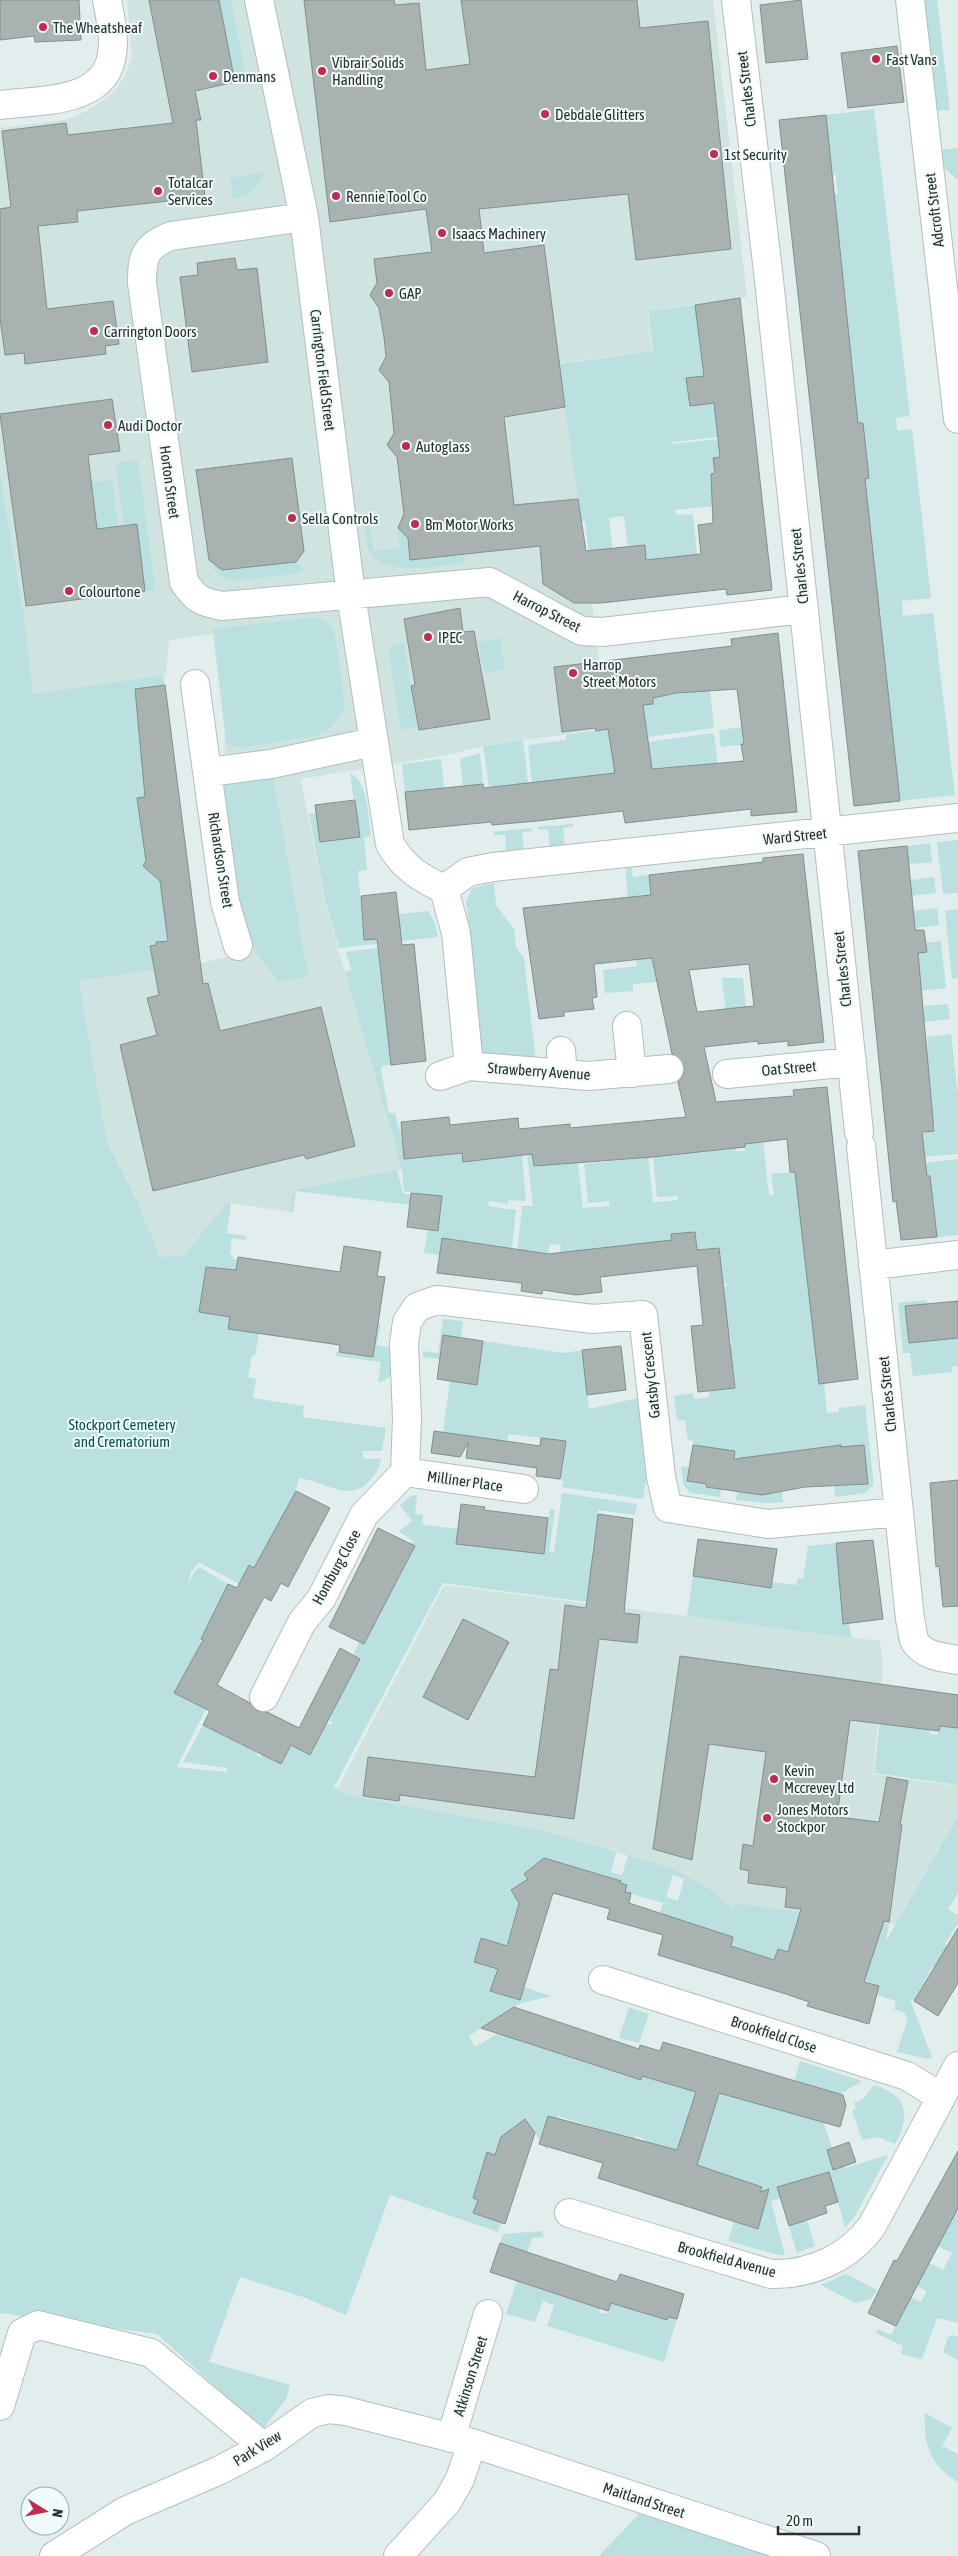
<svg xmlns="http://www.w3.org/2000/svg" width="958" height="2556" viewBox="0 0 958 2556" font-family="'Asap Condensed',sans-serif">
	<rect width="100%" height="100%" fill="#e2eded"/>
	<path fill="#cfe3e1" d="M127 0H713L747 297 647 311 652 351 561 363 608 729 492 744 447 755 301 779 325 903 402 1170 293 1190 290 1212 231 1203 225 1205 184 1255 160 1257 138 1203 107 1142 79 981 201 963 254 951 238 899 224 808 225 727 213 634 169 640 166 674 33 695 23 607 0 474V128L65 120 87 111 112 94 125 76 132 57Z
		M444 1585 880 1641 883 1667 873 1774 958 1786V1816L895 1925 735 1903 732 1910 706 1886 674 1869 546 1831 352 1796 338 1788Z"/>
	<path fill="#bae1df" fill-rule="evenodd" d="M219 0H231L247 81 234 76Z
		M921 0H937L950 110 934 111Z
		M874 109 910 416 896 418 897 431 912 429 931 598 902 601 903 616 933 613 955 795 900 801 883 643 872 630 882 628 881 619 871 620 870 616 881 615 879 604 870 605 871 543 825 548 824 544 871 540 855 480 869 478 867 459 848 412 857 411 854 386 843 371 853 370 851 352 840 339 849 338 848 326 801 331 800 328 848 323 847 313 837 314 833 266 842 264 839 244 824 195 838 194 836 175 822 176 818 130 828 129 826 115Z
		M958 148V180L944 168 939 150Z
		M263 172C262 187 246 196 233 199L230 178Z
		M695 305 711 375 687 378 712 387 718 437 673 442V444L719 439 721 457 713 458 715 473 711 474 712 489 725 505 675 510 676 515 693 514 697 555 646 561 645 546 630 562 624 516 609 518 613 553 593 593 585 521 581 522 559 364 653 351 648 311Z
		M138 460 155 589 145 591 137 524 124 525 116 467 120 462Z
		M0 474 23 607 33 694 163 675 165 685 148 779 143 780 144 791 178 787 144 845 185 840 186 845 155 848 145 863V868L158 870 162 895 191 892 192 896 163 900 168 941 156 942V945L150 946 154 970 79 981 107 1142 138 1203 160 1257 184 1255 225 1205 231 1203 227 1233 246 1236 245 1240 232 1238 230 1254 233 1255V1259L237 1260 236 1270 206 1267 199 1312 230 1317 228 1329 259 1333 255 1355H252L248 1377 256 1379 253 1398 304 1406 303 1417 386 1428 382 1451H362L364 1459H381C379 1473 365 1491 349 1491 334 1491 316 1480 299 1478L296 1491 277 1528 282 1560 263 1551 254 1568 249 1565 239 1584 199 1562 191 1572 188 1585 193 1574 199 1567 228 1584 201 1639 200 1644 204 1646 174 1693 206 1709 177 1767 227 1772V1768L183 1762 203 1725 257 1753V1755L260 1757 261 1754 281 1764 291 1745 310 1755 327 1724 331 1725 332 1722 329 1720 360 1659 353 1655 359 1642 364 1644 383 1607 392 1582 396 1584 415 1547 411 1544 413 1541 399 1531 412 1521 400 1505 411 1496 417 1495 415 1514 423 1515 422 1522 425 1525 458 1529 456 1544 479 1547 480 1540 544 1553 550 1509 555 1510 549 1551 554 1552 562 1493 637 1504 635 1515 598 1510 591 1556 594 1557 588 1597 625 1602 624 1607 443 1583 334 1787 352 1796 546 1831 616 1852 611 1872 622 1875 628 1855 674 1869 706 1886 732 1909 735 1903 889 1924 886 1941 958 1816V1893L948 1909 958 1915V1923L945 1944 948 1946 935 1967H932L914 2001 910 1999 932 2058 928 2059 897 2052 908 2018 903 2012 894 2009 896 2001 877 1995 879 1986 788 1952 778 1949 774 1960 731 1946 733 1937 658 1920 663 1903 625 1892 627 1885 620 1883 524 1874 550 1904 547 1912 518 1904 503 1958 481 1938 473 1962 491 1967 499 1966 491 1991 520 2000 524 1987 551 1996 518 2004 469 2036 475 2047 499 2033 640 2080 642 2076 697 2092 686 2122 708 2129 719 2092 794 2082 800 2061 862 2081 842 2093 822 2100 820 2111 832 2148 827 2151 833 2169 844 2166 845 2168 888 2155 855 2216 845 2228 838 2202 798 2190 795 2182 778 2187 781 2198 771 2201 785 2255H779L728 2241 734 2222 758 2229 766 2199 642 2149 645 2139 635 2136 631 2147 603 2130 558 2116 547 2150 525 2119 529 2151 499 2142 495 2155 487 2153 473 2198 478 2200 473 2213 501 2222 498 2232 390 2195 346 2315 303 2297 240 2277 209 2362 290 2385 286 2399 263 2429 157 2334 0 2313ZM673 1875 684 1879 678 1901 666 1897Z
		M112 480 118 526 97 529 92 482Z
		M365 522 371 528 373 551 400 548 398 528 408 538 410 560 464 554 465 563C441 565 381 579 369 550 366 542 366 531 365 522Z
		M296 562 304 570 299 573 235 581 221 576 213 569 215 565 222 570Z
		M314 617 323 619 329 623 335 635 345 705 338 719 327 731 314 736 241 748 226 744 213 629Z
		M500 638 505 669 484 673 478 642Z
		M404 643 417 726 401 730 388 647Z
		M680 687 710 691 714 728 648 737 643 705 653 704 652 691 670 689 671 694 681 693Z
		M751 726 753 743 721 747 719 730Z
		M608 729 611 747 714 733 719 776 670 782 668 767 658 768 659 783H532L528 745 566 740V735Z
		M523 740 528 783 489 787 483 746Z
		M480 753 483 784 463 786 460 759Z
		M441 759 444 788 405 792 402 764Z
		M271 764 308 976 280 982 254 951 238 899 224 808 225 770Z
		M350 773C369 782 368 817 371 836L364 837 367 870 358 871 364 940 400 937 399 914 428 911 435 923 438 937 339 948 325 900 309 814 316 813 359 837Z
		M573 824 574 826 563 828 565 848 550 849 548 829 538 830 537 827Z
		M532 828V831L522 832 524 852 506 854 505 835H494V832Z
		M958 840V893L943 894 937 842Z
		M930 843 932 862 899 865 908 856 907 846Z
		M631 862 633 877 649 875 653 913 628 903 625 863Z
		M934 877 936 893 902 897 901 888 911 887V880Z
		M494 883 496 905 514 929 516 948 524 957 537 1072 469 1066 456 933 470 930 466 902 472 888Z
		M937 908 939 925 905 929 904 922 914 921 913 911Z
		M958 909V978L952 979 945 911Z
		M941 941 946 988 911 992V985L921 983C920 969 917 964 907 954L926 943Z
		M377 948 384 1008 412 1005 386 1017 391 1065 382 1066 381 1071 389 1113H395L399 1130H402L405 1159 452 1154 461 1136 463 1162 522 1155 526 1201 508 1200V1204L489 1201 488 1206 516 1210 511 1255 502 1254V1246L442 1238 439 1255 424 1253 428 1230 438 1231 442 1197 404 1191 402 1170 345 972 351 970 346 952Z
		M651 952 657 982 633 984V991L605 993 603 970 637 966 636 958Z
		M722 978H743L746 1007 726 1013Z
		M948 1004 950 1019 915 1023 914 1016 924 1015V1006Z
		M951 1034 958 1095V1154L924 1157 922 1132 935 1130 934 1122 921 1124 917 1048 928 1047 927 1037Z
		M709 1115 735 1145 736 1151H745V1144L752 1143 751 1132H762L769 1195H774L771 1174 801 1171 804 1189 838 1185V1189L805 1192 819 1383H824L827 1413 839 1412V1408L865 1405 873 1478V1485L865 1493 835 1497 834 1484 846 1483 847 1486 868 1483 864 1445 748 1458 761 1495 782 1492 783 1502 767 1503 736 1500 743 1458 734 1457V1451L693 1445V1439L688 1440 685 1420 677 1421 674 1396 693 1393 694 1399 709 1397V1391L734 1388 730 1347 732 1346 723 1288 728 1284 722 1283 719 1248 697 1250 695 1232 671 1234 675 1268 559 1257 561 1245 550 1244 548 1254 517 1255 522 1206H533L525 1138 531 1137 534 1166 574 1162 575 1134 583 1208 609 1206V1201L588 1203 584 1164 643 1158 645 1127 653 1202 678 1200V1196L657 1197 653 1157 713 1151Z
		M958 1159V1235L937 1237 930 1176 924 1177 922 1163Z
		M397 1170 403 1193 411 1195 410 1205 296 1191 293 1212H290L293 1190Z
		M926 1300 927 1304 905 1306 930 1340 958 1338V1366L952 1367V1372L913 1376 910 1353H903L898 1303Z
		M443 1319 463 1321 461 1338 443 1335 440 1359 423 1357V1351L438 1353Z
		M378 1324H381L377 1345 393 1348C393 1362 397 1380 378 1382L381 1362 336 1356V1352L373 1357Z
		M483 1341 564 1353 582 1350 589 1409 638 1398 646 1479 643 1499 561 1487 564 1482 560 1479 565 1441 509 1434 507 1441 443 1432 450 1381 477 1385Z
		M681 1466 689 1467 687 1481 721 1489 720 1497 690 1493 683 1484Z
		M836 1543 843 1579 839 1580 843 1623H849L852 1638 687 1616 693 1576 714 1579 729 1577 728 1582 771 1588 772 1582 796 1585 798 1578H803L808 1546Z
		M884 1687 930 1724 929 1734 938 1735 945 1693H950L945 1726 958 1728V1785L874 1773Z
		M629 2007 649 2014 639 2043 619 2038Z
		M874 2085C908 2095 911 2115 895 2144L878 2137 862 2140 852 2110 856 2109 854 2103 864 2098Z
		M956 2207 958 2208V2323L937 2318 922 2359 901 2354 903 2346 876 2333 878 2329 891 2335 911 2297 921 2302 927 2291 917 2286 929 2263 943 2270 952 2253 938 2246Z
		M807 2220 815 2246 797 2253 789 2226Z
		M542 2231 544 2237 532 2238 527 2253 500 2244 503 2234Z
		M555 2262 563 2265 554 2294 600 2308 599 2312 607 2314 611 2303 666 2320 668 2317 677 2319 664 2362 547 2326 554 2305 543 2301 535 2322 506 2314 517 2281 545 2291Z
		M846 2274 877 2290 871 2299 855 2303 821 2285Z
		M953 2335 958 2337V2360L943 2352 948 2337Z
		M925 2413 952 2428 942 2446 958 2454V2482C931 2466 923 2444 925 2413Z
		M645 2500 788 2556H599L637 2516Z"/>
	<path fill="#a7b2b1" stroke="#838e8d" fill-rule="evenodd" d="M0 0H79L81 40 35 42 34 36 0 40Z
		M149 0H219L235 82 195 91 201 120H196L205 197 77 211 78 222 38 226 47 309 113 301 119 344 105 346 106 354 25 364 24 353 5 355 0 318V209L11 207 2 131 66 123 68 135 173 123Z
		M304 0H394L395 5 419 3 426 70 470 64 461 0H637L640 28 708 21 731 249 636 260 628 194 479 209 484 253 544 245 565 407 504 417 514 505 578 499 586 551 645 545 646 560 701 554 698 525 713 523 711 474 715 473 713 458 720 457 714 403 690 406 686 378 704 376 695 305 740 298 772 590 727 595 726 589 601 603H574L543 584 540 546 410 560 408 538 398 528 404 514 397 457 387 445 394 433 389 382 379 370 386 357 384 337 379 308 370 295 377 283 374 259 432 252 426 209 330 222Z
		M801 0 808 59 766 63 760 5Z
		M897 46 904 102 848 108 841 53Z
		M826 115 858 423H863L869 478 865 479 900 801 854 806 779 120Z
		M235 258 237 270 257 268 268 362 192 372 180 277 198 275 197 263Z
		M112 399 120 451 88 455 97 529 137 524 145 591 26 606 0 414Z
		M292 458 304 551 296 562 222 570 209 560 196 470Z
		M460 608 463 632 474 631 490 719 419 730 411 686 415 685 404 619Z
		M778 633 797 812 751 816V809L625 823 623 811 537 821 492 825 491 822 409 830 405 792 483 784 484 788 615 773 608 729 596 731 595 728 562 732 554 667 732 646 731 639ZM737 689 744 744H741L744 761 652 769 643 705 653 704V698L676 693Z
		M165 685 203 984 208 983 220 1031 321 1007 355 1146 306 1159 304 1155 153 1191 120 1045 157 1035 147 998 159 995 150 946 156 945V942L168 941 160 881 143 866 146 861 137 798 145 797 135 689Z
		M355 800 360 837 320 842 315 805Z
		M907 846 915 928 916 930H924L927 952 918 953 934 1131 922 1132 927 1176H930L937 1237 901 1240 896 1201 893 1202 858 851Z
		M803 854 824 1042 788 1046V1041L758 1044V1041L704 1047 716 1102 794 1096 793 1090 827 1087 858 1379 819 1384 795 1172H790L787 1139 745 1144V1147L653 1157 534 1166 532 1154 463 1162 462 1153 404 1159 401 1122 449 1117 450 1125 518 1118 519 1129 570 1124V1128L686 1117 678 1082 683 1075 684 1067 681 1060 672 1054 652 958 594 964 597 997 592 998 594 1009 564 1012V1016L539 1019 523 908 651 895 649 875 763 862V858ZM749 964 754 1006 697 1012 689 970Z
		M396 892 402 945 414 944 426 1061 391 1065 377 939 364 940 361 896Z
		M411 1193 442 1196 438 1231 407 1227Z
		M695 1232 697 1250 719 1248 735 1388 698 1392 691 1326 703 1325 697 1266 600 1277 602 1292 576 1295 543 1290 542 1294 521 1291 522 1283 437 1273 442 1238 548 1254 672 1240 671 1234Z
		M344 1246 381 1252 377 1276 385 1277 373 1357 339 1352 340 1345 228 1329 230 1317 199 1312 206 1267 236 1270 238 1257 340 1272Z
		M958 1301V1338L909 1343 905 1306Z
		M443 1335 483 1341 477 1385 437 1379Z
		M621 1346 626 1390 587 1395 582 1350Z
		M434 1431 540 1446 541 1438 566 1441 560 1479 536 1476 537 1468 466 1458 468 1443 460 1457 431 1453Z
		M693 1445 735 1451 734 1459 841 1445V1447L864 1445 868 1484 805 1487 762 1495 706 1487V1484L687 1481Z
		M958 1480V1606L943 1607 939 1566 936 1567 930 1483Z
		M296 1491 330 1508 288 1587 281 1583 271 1601 264 1597 217 1685 250 1703 257 1711 267 1712 299 1728 340 1648 360 1659 310 1755 291 1745 281 1764 203 1725 210 1711 174 1693 203 1640 201 1639 228 1584 237 1588 249 1565 254 1568Z
		M461 1504 485 1507 484 1510 548 1518 544 1554 456 1544Z
		M598 1514 633 1519 624 1613 640 1615 637 1643 599 1639 574 1819 400 1795 399 1801 363 1796 368 1757 535 1777 550 1669 558 1670 565 1605 586 1608Z
		M378 1528 415 1546 364 1644 329 1627Z
		M698 1539 777 1549 771 1588 693 1576Z
		M873 1540 883 1619 843 1624 836 1543Z
		M463 1619 509 1642 468 1720 423 1697Z
		M680 1656 958 1695V1728L940 1726 939 1731 850 1720 837 1817 879 1822 887 1777 908 1781 900 1825H902L889 1922 884 1921 864 1982 879 1986 869 2024 807 2006 809 2002 786 1994 658 1955 663 1935 607 1919 610 1909 553 1893 520 2000 490 1991 498 1969 474 1962 481 1938 507 1946 519 1903 511 1890 528 1879 524 1874 544 1858 621 1881 620 1883 627 1885 625 1892 631 1893 629 1903 733 1937 731 1946 774 1960 778 1949 788 1952 801 1909 785 1907 787 1888 748 1883 749 1871 740 1869 743 1844 753 1846 766 1752 709 1744 692 1860 653 1849Z
		M958 1928V1983L938 2016 914 2001Z
		M514 2007 639 2049 640 2045 660 2051 663 2042 843 2095 846 2106 840 2127 719 2093 697 2165 762 2187 760 2192 769 2189 758 2229 598 2178 603 2163 539 2144 548 2116 677 2150 696 2092 642 2076 641 2080 481 2028Z
		M525 2119 535 2133 505 2224 473 2213 478 2200 473 2198 487 2152 495 2155 501 2137Z
		M849 2142 856 2162 833 2170 827 2150Z
		M958 2151V2208L896 2326 868 2313 894 2260 897 2261Z
		M829 2172 838 2202 825 2206 827 2213 789 2226 777 2187Z
		M500 2243 617 2282 620 2274 684 2294 677 2319 668 2317 667 2320 611 2303 608 2311 490 2272Z"/>
	<g fill="none" stroke-linecap="round" stroke-linejoin="round">
		<defs>
			<path id="street" d="M259 0 304 217 351 595 390 844C403 867 420 878 444 889L456 933 469 1066 588 1076 669 1069
				M736 0 769 280 859 1132
				M910 0 958 419
				M0 105C39 100 106 104 112 54 115 36 110 17 107 0
				M304 217 171 236C145 246 142 256 142 283L184 582C196 600 202 602 222 606L490 582 572 626 582 631 602 632 804 609
				M195 684 225 902 238 946
				M209 772 271 764 373 742
				M444 889 468 872 493 867 958 818
				M627 1026 632 1073
				M561 1051 563 1074
				M727 1074 852 1062
				M440 1076 469 1066
				M861 1146 910 1619C912 1625 912 1636 915 1642 924 1656 944 1658 958 1660
				M873 1265 958 1255
				M405 1472 407 1418 404 1344 407 1322 417 1307 437 1300 593 1319 643 1315 661 1477 668 1508 768 1524 899 1512
				M405 1472 524 1489
				M264 1697 302 1622 321 1599 364 1515 405 1472
				M603 1980 907 2076 941 2097
				M569 2213 771 2274C810 2275 849 2258 872 2226L958 2066
				M0 2406 22 2333 38 2325 151 2353 264 2447
				M451 2438 488 2314
				M54 2556 125 2511 218 2471 264 2447 312 2413 329 2409 346 2411 472 2443 816 2556
				M398 2556 447 2502 460 2479 472 2443"/>
		</defs>
		<use href="#street" stroke="#b3bebd" stroke-width="30"/>
		<use href="#street" stroke="#fff" stroke-width="28"/>
	</g>
	<g fill="#be2d4f" stroke="#effbfa" stroke-width="2">
		<circle cx="43" cy="27" r="5"/>
		<circle cx="876" cy="59" r="5"/>
		<circle cx="322" cy="71" r="5"/>
		<circle cx="213" cy="76" r="5"/>
		<circle cx="545" cy="114" r="5"/>
		<circle cx="714" cy="154" r="5"/>
		<circle cx="158" cy="191" r="5"/>
		<circle cx="336" cy="196" r="5"/>
		<circle cx="442" cy="233" r="5"/>
		<circle cx="389" cy="293" r="5"/>
		<circle cx="94" cy="331" r="5"/>
		<circle cx="108" cy="425" r="5"/>
		<circle cx="406" cy="446" r="5"/>
		<circle cx="292" cy="518" r="5"/>
		<circle cx="415" cy="524" r="5"/>
		<circle cx="69" cy="591" r="5"/>
		<circle cx="428" cy="637" r="5"/>
		<circle cx="573" cy="673" r="5"/>
		<circle cx="774" cy="1779" r="5"/>
		<circle cx="767" cy="1818" r="5"/>
	</g>
	<g text-anchor="middle" dominant-baseline="central" stroke-width="4" stroke-linejoin="round" paint-order="stroke">
		<g font-size="15" fill="#2a2e2e" stroke="#effbfa" text-anchor="start">
			<text x="53" y="27">The Wheatsheaf</text>
			<text x="886" y="59">Fast Vans</text>
			<text x="332" y="62">Vibrair Solids<tspan x="332" dy="17">Handling</tspan></text>
			<text x="223" y="76">Denmans</text>
			<text x="555" y="114">Debdale Glitters</text>
			<text x="724" y="154">1st Security</text>
			<text x="168" y="182">Totalcar<tspan x="168" dy="17">Services</tspan></text>
			<text x="346" y="196">Rennie Tool Co</text>
			<text x="452" y="233">Isaacs Machinery</text>
			<text x="399" y="293">GAP</text>
			<text x="104" y="331">Carrington Doors</text>
			<text x="118" y="425">Audi Doctor</text>
			<text x="416" y="446">Autoglass</text>
			<text x="302" y="518">Sella Controls</text>
			<text x="425" y="524">Bm Motor Works</text>
			<text x="79" y="591">Colourtone</text>
			<text x="438" y="637">IPEC</text>
			<text x="583" y="664">Harrop<tspan x="583" dy="17">Street Motors</tspan></text>
			<text x="784" y="1770">Kevin<tspan x="784" dy="17">Mccrevey Ltd</tspan></text>
			<text x="777" y="1809">Jones Motors<tspan x="777" dy="17">Stockpor</tspan></text>
		</g>
		<g font-size="15" fill="#2a2e2e" stroke="#effbfa">
			<text transform="translate(746 89) rotate(-97)">Charles Street</text>
			<text transform="translate(934 210) rotate(-97)">Adcroft Street</text>
			<text transform="translate(323 370) rotate(83)">Carrington Field Street</text>
			<text transform="translate(170 482) rotate(82)">Horton Street</text>
			<text transform="translate(799 566) rotate(-96)">Charles Street</text>
			<text transform="translate(547 611) rotate(27)">Harrop Street</text>
			<text transform="translate(795 836) rotate(-6)">Ward Street</text>
			<text transform="translate(221 860) rotate(81)">Richardson Street</text>
			<text transform="translate(842 969) rotate(-96)">Charles Street</text>
			<text transform="translate(789 1068) rotate(-5)">Oat Street</text>
			<text transform="translate(539 1071) rotate(4)">Strawberry Avenue</text>
			<text transform="translate(650 1375) rotate(-96)">Gatsby Crescent</text>
			<text transform="translate(887 1394) rotate(-96)">Charles Street</text>
			<text transform="translate(465 1481) rotate(8)">Milliner Place</text>
			<text transform="translate(336 1567) rotate(-61)">Homburg Close</text>
			<text transform="translate(774 2034) rotate(18)">Brookfield Close</text>
			<text transform="translate(727 2259) rotate(15)">Brookfield Avenue</text>
			<text transform="translate(470 2376) rotate(-73)">Atkinson Street</text>
			<text transform="translate(257 2448) rotate(-32)">Park View</text>
			<text transform="translate(644 2500) rotate(18)">Maitland Street</text>
		</g>
		<g font-size="15" fill="#075251" stroke="#effbfa">
			<text x="122" y="1424">Stockport Cemetery<tspan x="122" dy="17">and Crematorium</tspan></text>
		</g>
	</g>
	<g transform="translate(45 2511) rotate(100)"><circle r="24" fill="#effbfa" stroke="#a0a9a8"/>
	<path d="M0-4L9 19L0 12L-9 19Z" fill="#be2d4f"/>
	<text y="-8" font-size="14" font-weight="bold" text-anchor="middle" fill="#2a2e2e">N</text>
	</g>
	<path d="M778 2526v8h81v-8" fill="none" stroke="#2a2e2e" stroke-width="2.5"/>
	<text x="786" y="2526" font-size="15" fill="#2a2e2e" stroke="#effbfa" stroke-width="4" paint-order="stroke">20 m</text>
</svg>
